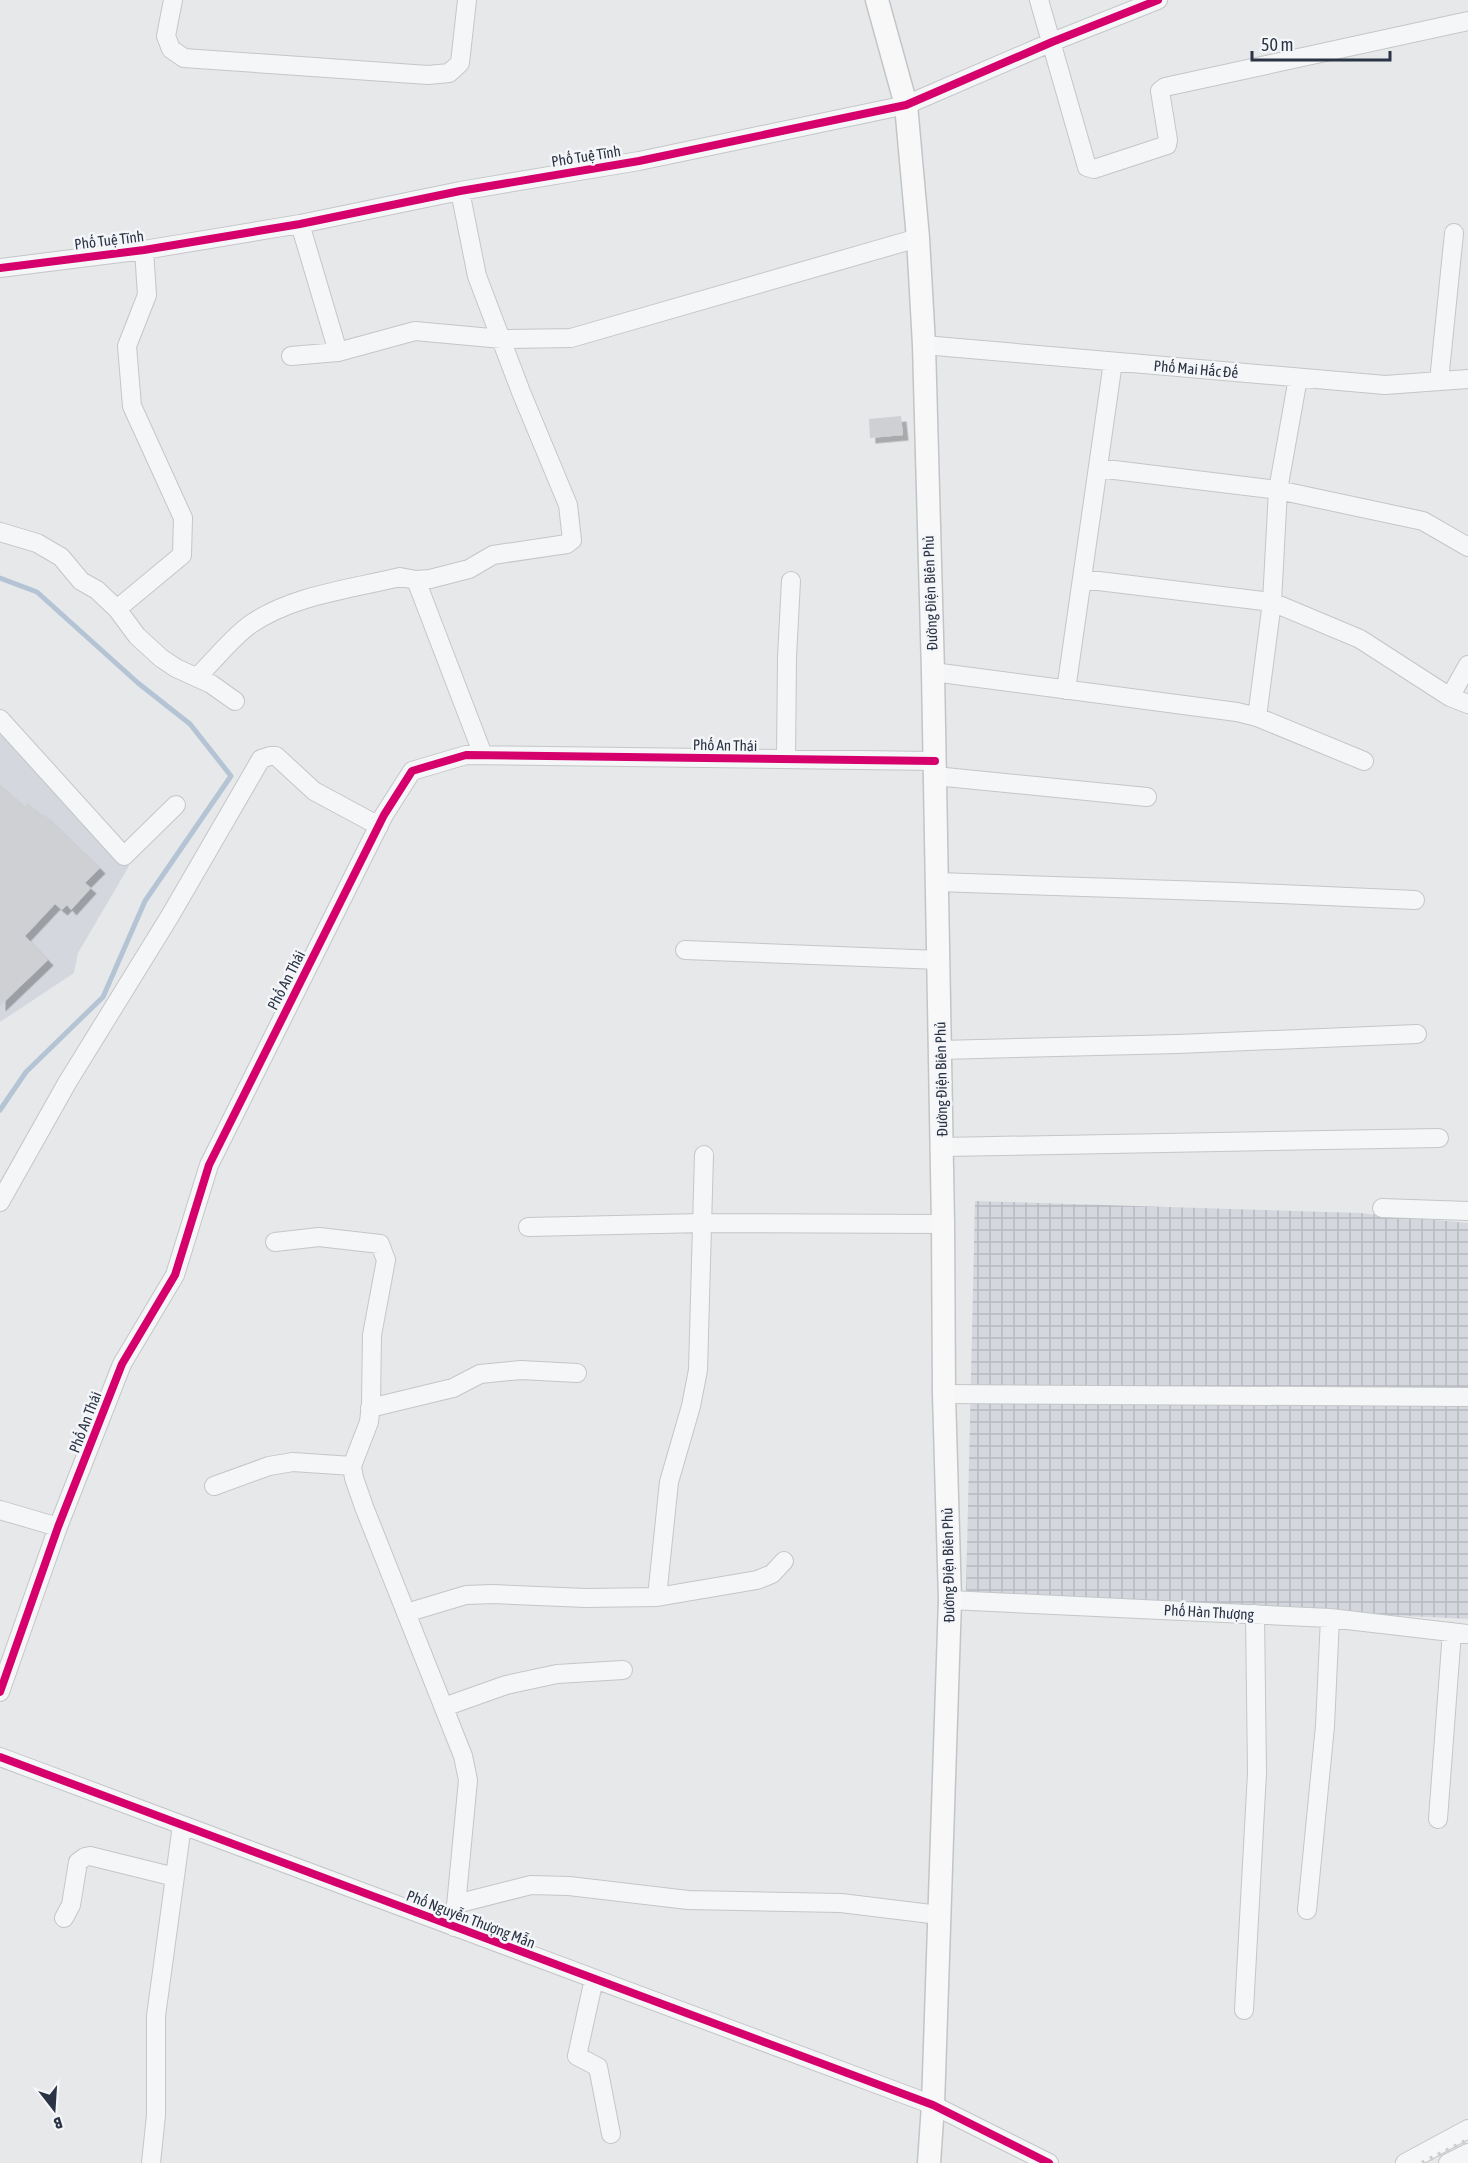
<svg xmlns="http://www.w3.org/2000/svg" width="1468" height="2163" viewBox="0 0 1468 2163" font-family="'Asap Condensed',sans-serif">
	<defs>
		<pattern id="industrial-grid" width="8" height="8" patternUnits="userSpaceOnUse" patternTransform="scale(1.5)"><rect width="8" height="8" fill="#d4d7dd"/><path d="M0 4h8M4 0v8" fill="none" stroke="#b6b9bf"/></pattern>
		<filter id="shadow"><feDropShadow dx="5.5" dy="5.5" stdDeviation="0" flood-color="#0004"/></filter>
	</defs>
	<rect width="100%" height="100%" fill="#e6e8ea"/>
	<path fill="#d4d7dd" d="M0 732 129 866 78 953 74 973 0 1022Z"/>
	<path fill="url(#industrial-grid)" d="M975 1201 1359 1213 1468 1223V1619L966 1594Z"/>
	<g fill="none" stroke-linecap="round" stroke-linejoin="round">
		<path stroke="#b4c4d5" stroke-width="5" d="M0 578 37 592 138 683 190 724 231 776 145 901 103 997 26 1072 0 1110"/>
	</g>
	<path fill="#ced0d3" filter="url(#shadow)" d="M901 416 903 435 870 438 869 419Z
		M0 784 25 807 28 803 42 816 44 814 100 868 85 883 91 888 71 910 67 905 62 910 55 904 25 936 48 960 0 1006Z"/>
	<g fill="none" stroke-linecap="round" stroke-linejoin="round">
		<defs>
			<path id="minor" d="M173 0 166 36 171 49 184 58 428 75 449 73 460 63 467 0
				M1039 0 1087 167 1094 169 1167 145 1168 140 1160 91 1165 87 1468 21
				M300 224 338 352
				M0 268 144 250 300 224 460 191 639 161 906 105 1052 42 1158 0
				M924 345 1385 385 1468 379
				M291 356 338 352 415 331 502 339 571 338 918 238
				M1439 381 1454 233
				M1098 468 1278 490 1423 521 1468 547
				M0 532 37 543 61 557 81 581 97 590 117 609 137 636 161 658 176 668 211 684 235 701
				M1082 579 1272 602 1360 639 1450 697 1468 704
				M416 580 483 755
				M117 609 182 555 183 518 132 406 127 346 147 295 144 250
				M933 672 1237 712 1257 717 1364 761
				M198 676C214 661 233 636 251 624 293 595 351 589 400 577L416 580 430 579 469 569 493 555 567 544 572 540 568 505 521 392 477 276 460 191
				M1066 690 1113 362
				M1450 697 1468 665
				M1257 717 1272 602 1278 490 1298 378
				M0 719 124 856 176 805
				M786 759 787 657 791 581
				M935 776 1147 797
				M937 882 1235 892 1415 900
				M685 950 939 960
				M940 1050 1178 1044 1417 1034
				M942 1147 1439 1138
				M0 1202 67 1083 170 916 261 759 270 756H276L314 791 379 826
				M1382 1208 1468 1211
				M528 1227 703 1223 943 1224
				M275 1242 319 1237 380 1244 386 1260 372 1335 371 1404 369 1422 352 1466 354 1478 364 1507 463 1756 468 1780 454 1927
				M944 1394 1468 1397
				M370 1408 453 1388 480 1374 521 1370 577 1373
				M214 1486 269 1466 293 1462 352 1466
				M0 1510 58 1527
				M657 1597 669 1482 691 1406 698 1370 704 1155
				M950 1600 1330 1618 1468 1634
				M406 1613 466 1595 493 1594 586 1598 657 1597 757 1580 772 1574 784 1561
				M0 1692 58 1527 122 1364 175 1275 209 1165 384 815 412 771 466 755 935 761
				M444 1707 506 1685 557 1674 623 1670
				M0 1757 933 2105 1049 2163
				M1438 1819 1452 1632
				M456 1904 531 1885 569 1886 688 1900 841 1903 939 1915
				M1307 1910 1325 1726 1330 1618
				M64 1918 71 1905 78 1862 85 1857 90 1856 175 1877
				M594 1979 577 2056 598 2067 611 2134
				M1244 2010 1257 1773 1255 1614
				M151 2163 156 2115V2016L182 1825
				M1405 2163 1468 2129
				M1448 2163 1468 2153"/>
			<path id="major" d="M877 0 906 105 918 238 924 345 933 672 943 1224 944 1394 950 1600 933 2105 929 2163"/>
		</defs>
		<use href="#minor" stroke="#c4c6c8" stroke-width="20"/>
		<use href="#major" stroke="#c2c5c8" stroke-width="25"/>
		<use href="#minor" stroke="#f5f6f7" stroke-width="18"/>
		<use href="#major" stroke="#f8f8f8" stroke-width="22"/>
		<path stroke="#cecfd2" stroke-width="4.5" stroke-dasharray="3 6" stroke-linecap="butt" d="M1422 2163 1468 2140"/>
		<defs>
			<path id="cycleway" d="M0 268 144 250 300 224 460 191 639 161 906 105 1052 42 1158 0
				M0 1692 58 1527 122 1364 175 1275 209 1165 384 815 412 771 466 755 935 761
				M0 1757 933 2105 1049 2163"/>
		</defs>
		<use href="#cycleway" stroke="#f4f6f9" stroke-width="11"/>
		<use href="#cycleway" stroke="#d6006c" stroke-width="8"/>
	</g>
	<g text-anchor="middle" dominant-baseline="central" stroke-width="5" stroke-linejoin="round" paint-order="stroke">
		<g font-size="15" fill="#2b3445" stroke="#f4f6f9">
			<text transform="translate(586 156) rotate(-9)">Phố Tuệ Tĩnh</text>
			<text transform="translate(109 240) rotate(-7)">Phố Tuệ Tĩnh</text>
			<text transform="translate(1196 369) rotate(5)">Phố Mai Hắc Đế</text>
			<text transform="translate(930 593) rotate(-92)">Đường Điện Biên Phủ</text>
			<text transform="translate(725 745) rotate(1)">Phố An Thái</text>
			<text transform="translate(286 980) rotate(-63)">Phố An Thái</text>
			<text transform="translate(941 1079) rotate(-91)">Đường Điện Biên Phủ</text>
			<text transform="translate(85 1422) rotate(-69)">Phố An Thái</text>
			<text transform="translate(948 1565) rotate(-91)">Đường Điện Biên Phủ</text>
			<text transform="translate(1209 1612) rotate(3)">Phố Hàn Thượng</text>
			<text transform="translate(471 1919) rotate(21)">Phố Nguyễn Thượng Mẫn</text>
		</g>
	</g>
	<g transform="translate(54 2109) rotate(163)" stroke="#f4f6f9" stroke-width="4.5" paint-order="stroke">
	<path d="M0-4.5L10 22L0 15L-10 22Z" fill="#2b3445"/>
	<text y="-9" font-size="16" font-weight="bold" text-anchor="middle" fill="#2b3445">B</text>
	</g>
	<path d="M1252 51v9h138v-9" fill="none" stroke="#2b3445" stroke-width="3"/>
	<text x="1261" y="51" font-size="18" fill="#2b3445" stroke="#f4f6f9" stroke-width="4.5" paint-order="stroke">50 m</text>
</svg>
